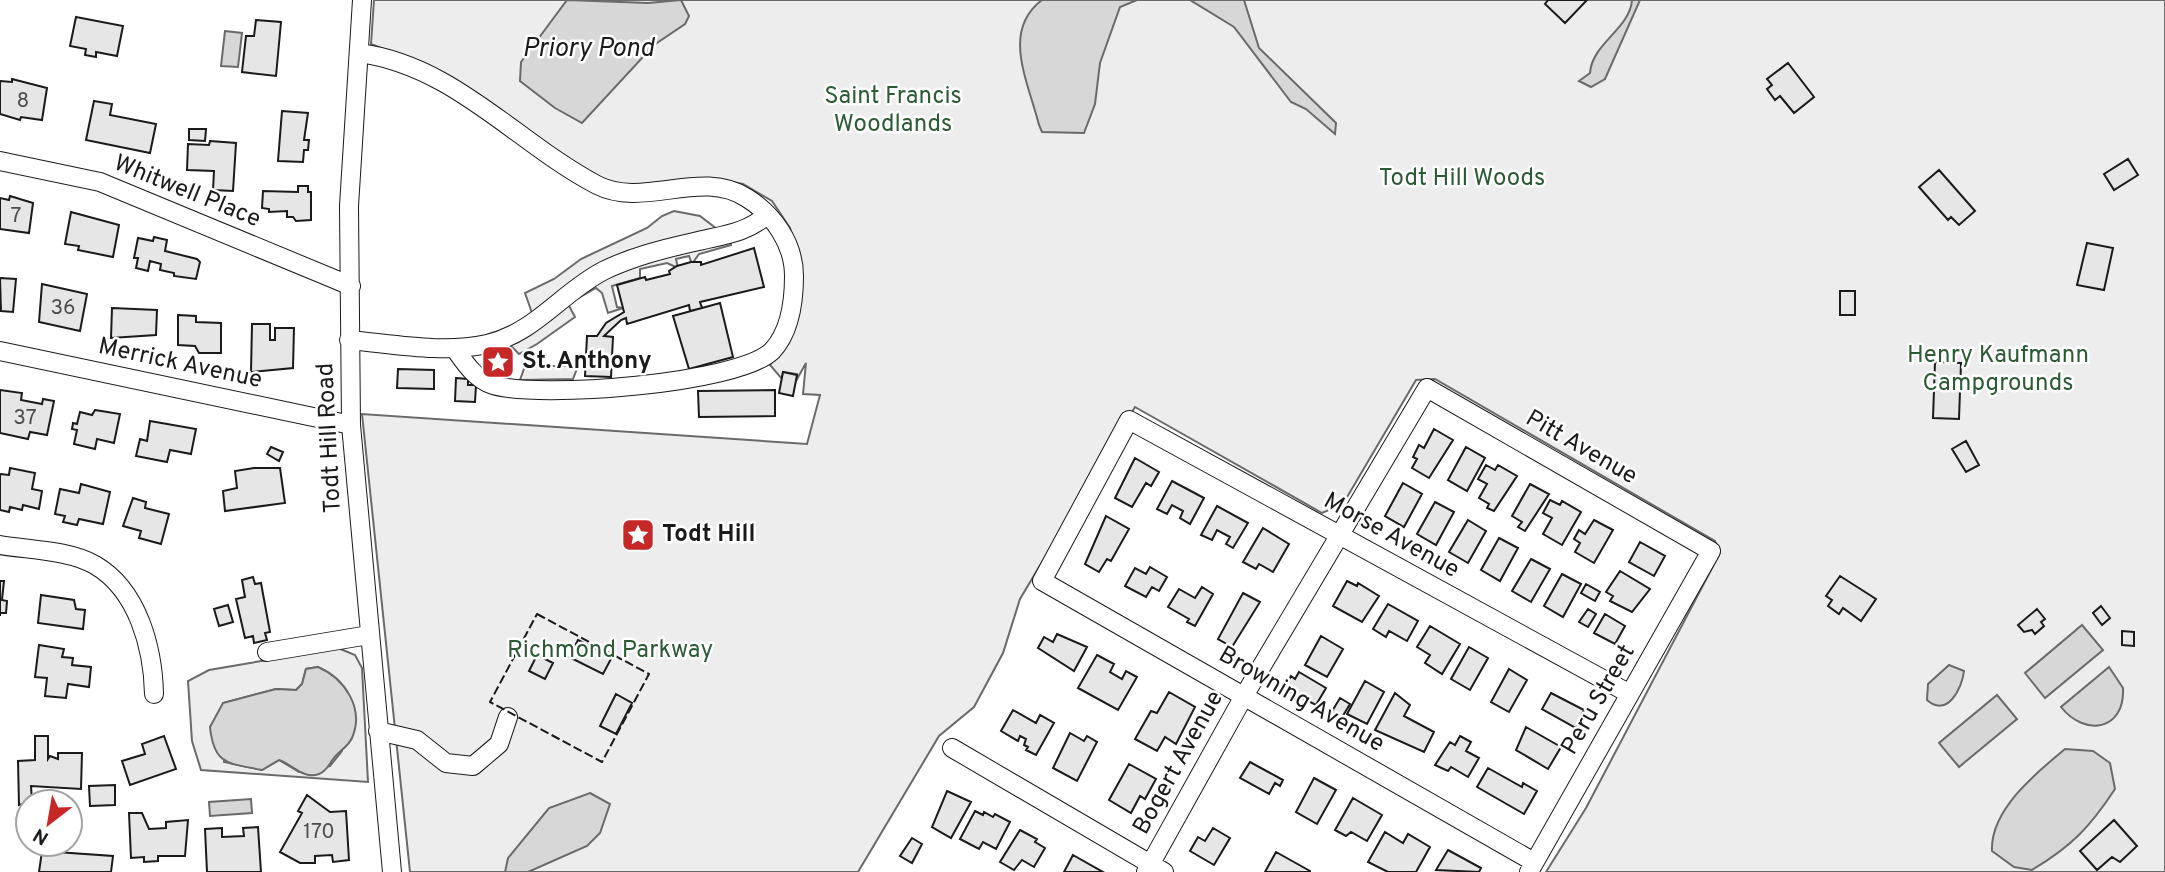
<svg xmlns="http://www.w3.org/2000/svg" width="2165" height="872" viewBox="0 0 2165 872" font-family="Overpass,sans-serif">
	<rect width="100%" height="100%" fill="#fff"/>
	<path fill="#ededed" stroke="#6a6a6a" stroke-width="2" fill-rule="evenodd" d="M374 0H2165V872H1546L1586 808 1720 553 1715 541 1435 379 1416 380 1343 504 1322 513 1135 407 1020 599 1003 653 974 707 939 736 858 872H410L362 414 807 444 820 395 803 394 806 363 796 381 797 374 783 372 782 379 770 365 782 348 797 251 790 228 772 201 743 184 722 180 632 187 616 185 596 177 434 69 371 44Z
		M674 211 700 216 717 229 726 228 731 245 699 254 692 264 689 256 676 259 678 268 667 263 640 269V278L612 286 617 307 623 308 608 313 602 293 596 288 568 304 575 317 537 344 519 354 510 345 532 313 525 293 554 279 581 259 647 228 662 216Z
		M525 366H578L573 379 520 380Z
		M338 648 355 655 362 668 368 782 201 770 192 741 188 681 209 670ZM318 667 342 751 330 766 299 772 279 760 262 770 224 762 223 703 276 689 296 690 302 684 306 669Z"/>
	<path fill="#d7d7d7" stroke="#6a6a6a" stroke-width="2" d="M567 0 648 3 681 0 689 16 685 24 654 45 582 123 555 108 520 81 521 62Z
		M1042 0H1137L1120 7 1100 63 1095 104 1084 133 1042 132 1039 125C1028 81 1001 31 1042 0Z
		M1190 0H1244L1259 48 1336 123 1335 134 1306 109 1291 102 1234 27Z
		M1632 0H1640L1605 79 1591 87 1579 81 1590 73C1592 43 1630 29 1632 0Z
		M225 31 242 33 238 67 221 66Z
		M2082 625 2103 650 2045 698 2025 673Z
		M1949 665 1964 671C1962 689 1947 718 1927 700L1928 684Z
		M318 667C344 678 365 708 352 738 348 747 339 751 334 758 329 764 327 771 319 774 304 780 292 764 279 760L262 770C229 763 214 766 210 727L223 703 276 689 296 690 302 684 306 669Z
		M2109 667 2123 688C2125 731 2085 737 2061 707Z
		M1997 695 2017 719 1959 767 1939 743Z
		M2065 749 2093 751 2110 763 2115 789C2090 827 2072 846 2032 870L2014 867 1992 851C1990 810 2036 773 2065 749Z
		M590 793 610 804 600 833 587 846 528 872H505L508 858 549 808Z
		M251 799 252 813 210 816 209 802Z"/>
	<path fill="#e6e6e6" stroke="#1a1a1a" stroke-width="2" d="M1548 0H1587L1565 23 1545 4Z
		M76 17 123 26 117 56 96 52V57L85 55 86 49 70 46Z
		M256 20 281 22 276 76 242 72 246 36H254Z
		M1788 63 1814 97 1794 113 1780 96 1775 100 1767 89 1772 85 1767 79Z
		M12 79 47 88 42 120 21 117 20 120 0 114V81L12 82Z
		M94 101 112 104 110 115 156 124 150 153 86 140Z
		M282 111 308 113 304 140H309L308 150H304L303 162 278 161Z
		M189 129H206L205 141 189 140Z
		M210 141 236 143 233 191 213 190 214 171 187 170 188 144 209 145Z
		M2128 159 2138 175 2114 190 2104 174Z
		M1939 170 1975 211 1959 225 1951 217 1948 220 1919 187Z
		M298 186H308V192H311V220L296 221 293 217H287V211L269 212V209L262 208 263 191 298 192Z
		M10 196 33 203 29 233 0 229V198L9 200Z
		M71 212 119 225 113 257 78 250 79 246 65 244Z
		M154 237 167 240 165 251 197 259 200 262 196 279 174 276V273L160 270 161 264 150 261 148 271 136 268 138 258H134L138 238 153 241Z
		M2087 243 2113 248 2104 290 2077 285Z
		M754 248 764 287 700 302 702 308 690 311 689 305 627 324 626 318 621 320 604 336 613 337 611 377 585 376 587 336H597L606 323 624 312 617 285 645 277 646 280 670 274 669 271 677 266 691 262H701V265Z
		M0 278 16 279 13 312 1 311Z
		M42 284 87 294 80 331 39 322Z
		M1840 291H1855V315H1840Z
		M720 303 733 357 689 369 673 316Z
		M112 308 157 310 156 335 111 338Z
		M178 315 196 316V322L221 323V353H199L195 346 178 345Z
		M252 324H270V340H275V328H294L293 368 251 372Z
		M1935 362 1961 363 1959 419 1933 418Z
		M398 369 434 370V389L397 388Z
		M783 372 797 375 793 396 779 393Z
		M456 378 468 379V385H476L475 402 455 401Z
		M0 390 22 393 21 400 42 404 43 399 54 401 47 435 30 432 28 439 0 433Z
		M775 390V416L699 417 698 391Z
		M95 410 120 414 114 443 97 439 95 449 74 444 77 430 72 429 73 423 77 424 80 412 92 415Z
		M150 421 196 429 191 454 170 450 167 462 136 456 140 439 147 441Z
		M1434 429 1453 440 1429 478 1412 468 1417 459 1413 457 1419 445 1424 448Z
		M1966 441 1979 465 1966 472 1952 449Z
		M271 447 283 452 279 461 267 454Z
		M1466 447 1485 458 1467 491 1448 480Z
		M1135 458 1159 472 1151 486 1146 483 1132 507 1115 498Z
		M1486 465 1495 470 1498 465 1517 476 1494 511 1487 508 1489 504 1479 498 1487 484 1478 479Z
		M10 468 35 473 32 489 42 491 39 509 23 505 22 510 10 507 9 512 0 510V474L9 475Z
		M254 468H280L285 503 225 511 223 491 237 488 235 471Z
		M1172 481 1204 498 1190 524 1180 518 1183 511 1172 505 1167 514 1157 509Z
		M1403 483 1422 494 1404 527 1385 516Z
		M81 484 110 492 103 524 79 519 77 525 63 522 65 516 55 514 60 489 79 493Z
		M1530 484 1549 494 1525 531 1518 527 1522 522 1512 516Z
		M133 498 146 502 145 508 169 514 161 544 139 538 141 531 123 526Z
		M1550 500 1560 505 1562 501 1581 512 1562 545 1543 534 1552 518 1543 513Z
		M1435 502 1454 512 1436 545 1417 534Z
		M1217 506 1248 523 1233 548 1226 544 1230 537 1217 530 1212 540 1201 535Z
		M1106 516 1129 529 1111 561 1107 559 1099 572 1085 564Z
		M1468 520 1486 531 1468 563 1449 552Z
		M1594 520 1613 530 1594 563 1575 552 1580 543 1574 539 1579 530 1585 534Z
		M1263 528 1289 544 1273 572 1259 564 1256 569 1243 562Z
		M1499 538 1518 548 1500 581 1481 570Z
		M1640 542 1665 556 1654 576 1629 562Z
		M1531 559 1550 569 1531 602 1512 591Z
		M1150 567 1167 577 1159 591 1152 587 1146 597 1125 586 1135 568 1146 574Z
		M1620 571 1650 589 1632 612 1610 601 1613 596 1606 592Z
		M1562 574 1581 584 1563 617 1544 606Z
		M1840 576 1876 599 1861 621 1843 608 1839 614 1828 606 1832 600 1826 596Z
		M253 577 255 584 261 583 270 632 265 633 267 640 254 643 253 636 245 638 236 599 245 597 242 580Z
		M0 581H4L2 600 7 601 6 613H0V616Z
		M1347 581 1357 586 1358 583 1379 596 1362 622 1333 606Z
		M1586 584 1600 592 1595 601 1581 593Z
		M1202 587 1213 594 1195 626 1187 622 1189 619 1168 607 1179 589 1195 598Z
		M1243 593 1260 602 1232 647 1218 639Z
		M41 595 74 600 76 609 85 610 83 629 38 623Z
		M1388 604 1418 621 1407 641 1389 631 1386 637 1373 629Z
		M228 605 233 622 219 626 214 609Z
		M2101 606 2110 618 2102 625 2093 613Z
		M1588 609 1596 614 1588 627 1579 622Z
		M2037 609 2045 619 2041 622 2044 626 2035 634 2032 630 2024 632 2018 625Z
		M1605 614 1625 626 1615 644 1594 633Z
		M1430 626 1460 644 1442 674 1425 663 1430 655 1417 647Z
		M2122 631 2134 632V646L2122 645Z
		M1057 634 1087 647 1074 671 1038 648 1044 637 1053 642Z
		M1321 636 1343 649 1327 677 1305 665Z
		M578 640 612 657 603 674 569 657Z
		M39 645 64 649 62 657 73 658 72 665 91 667 89 687 68 684 66 698 45 696 47 678 35 677Z
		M1469 647 1488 658 1470 690 1451 679Z
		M537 655 553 663 545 679 529 671Z
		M1097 655 1114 664 1110 672 1122 679 1126 671 1137 677 1118 710 1078 688Z
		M1509 669 1527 680 1509 712 1491 702Z
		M1299 672 1326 688 1316 705 1284 689 1291 676 1295 679Z
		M1365 681 1384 692 1367 724 1347 714Z
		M1169 692 1195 707 1176 744 1165 737 1157 751 1135 739 1151 711 1157 713Z
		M1395 693 1410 705 1404 716 1434 732 1424 752 1375 730Z
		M1551 693 1584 710 1576 728 1542 709Z
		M616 694 632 703 616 734 600 726Z
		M1340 698 1350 704 1341 719 1331 713Z
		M1013 710 1036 723 1040 715 1054 723 1036 755 1026 750 1028 747 1024 745 1026 739 1020 736 1018 741 1001 731Z
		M1526 727 1561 747 1548 769 1516 750Z
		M1070 733 1084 741 1087 736 1097 742 1077 781 1053 768Z
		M35 736H48V759L50 756 58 759V753H82L81 789 31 786 32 802 19 805 18 761 35 760Z
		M164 736 176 769 130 785 122 761 145 754 142 744Z
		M1460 736 1471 742 1466 751 1479 758 1468 777 1451 767 1448 771 1435 765 1450 742 1455 745Z
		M1250 762 1283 780 1280 786 1275 783 1269 794 1240 778Z
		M1129 764 1156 779 1145 799 1140 796 1131 813 1109 800Z
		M1488 768 1522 787 1523 783 1537 791 1524 814 1477 787Z
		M1314 778 1336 790 1317 824 1296 812Z
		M115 785V805L90 806 89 786Z
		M947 791 971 802 951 838 932 827Z
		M307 795 330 812 346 811 349 860 333 862 332 855 315 856V863H300L280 852 302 813 298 811Z
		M1353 798 1382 815 1367 841 1351 832 1346 836 1335 830Z
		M975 811 983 815 984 812 993 817 995 814 1010 822 996 849 983 842 979 849 960 839Z
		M129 813H142L149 829 166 828V822L188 820 185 856H158V861L144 862V857L131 858Z
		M2114 820 2137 846 2120 862 2112 857 2097 870 2080 851Z
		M258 827 261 872H207L205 829 222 828V837L244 836 243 828Z
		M1213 828 1230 838 1214 865 1190 851 1198 837 1205 841Z
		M1020 830 1037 839 1035 842 1045 848 1034 867 1022 860 1014 870 1000 862Z
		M1385 832 1403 843 1408 834 1430 847 1416 872H1388L1368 862Z
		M912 838 922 844 912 863 900 856Z
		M1448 850 1481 868 1479 872 1436 870Z
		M42 851 113 856 111 872H39Z
		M1276 852 1310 871V872H1265Z
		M1073 855 1103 872H1064Z"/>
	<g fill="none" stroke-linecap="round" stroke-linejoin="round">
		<defs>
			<path id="minor" d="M362 0 349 206 351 425 392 872
				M359 53C453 65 517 143 597 185 644 209 701 168 747 198 774 215 794 244 794 276 794 301 790 332 772 351 738 384 538 399 493 385 475 379 465 363 455 349
				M0 161 100 182 351 286
				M349 340C394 344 443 354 487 344 535 333 561 293 603 271 631 257 663 249 694 242 722 235 745 234 767 215
				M0 351 351 425
				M0 545C29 550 69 550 95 565 138 590 153 648 154 694
				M267 652 369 635
				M378 731 417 740 446 763 473 766 499 744 508 717
				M952 748 1164 872
				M1534 862 1042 581 1129 420 1630 694
				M1146 872 1244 696 1427 388 1711 551 1529 872"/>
		</defs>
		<use href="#minor" stroke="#1a1a1a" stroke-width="20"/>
		<use href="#minor" stroke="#fff" stroke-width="18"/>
		<path stroke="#1a1a1a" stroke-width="2" stroke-dasharray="9 3.5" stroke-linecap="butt" d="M537 614 649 674 602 762 490 702Z"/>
	</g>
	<defs>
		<symbol id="sight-square" viewBox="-11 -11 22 22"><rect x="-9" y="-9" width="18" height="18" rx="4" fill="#c62828" stroke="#fff"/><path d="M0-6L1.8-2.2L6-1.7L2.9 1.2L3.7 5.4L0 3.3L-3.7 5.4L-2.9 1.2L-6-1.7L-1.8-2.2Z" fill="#fff"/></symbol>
	</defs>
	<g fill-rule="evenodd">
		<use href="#sight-square" x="479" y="343" width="38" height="38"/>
		<use href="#sight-square" x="619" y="516" width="38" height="38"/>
	</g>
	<g text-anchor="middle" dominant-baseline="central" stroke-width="5" stroke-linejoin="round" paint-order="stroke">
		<g font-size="21" fill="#4d4d4d">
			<text x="23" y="101">8</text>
			<text x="16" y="216">7</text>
			<text x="63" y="308">36</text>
			<text x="25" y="418">37</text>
			<text x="319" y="832">170</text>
		</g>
		<g font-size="24" fill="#2b5a34" stroke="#fff">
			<text x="893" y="97">Saint Francis<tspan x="893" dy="28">Woodlands</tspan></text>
			<text x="1462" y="179">Todt Hill Woods</text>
			<text x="1998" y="356">Henry Kaufmann<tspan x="1998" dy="28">Campgrounds</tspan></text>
			<text x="610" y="651">Richmond Parkway</text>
		</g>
		<g font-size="24" fill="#1a1a1a" stroke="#fff">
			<text transform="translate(187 192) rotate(22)">Whitwell Place</text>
			<text transform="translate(180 364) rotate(12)">Merrick Avenue</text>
			<text transform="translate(330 438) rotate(-93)">Todt Hill Road</text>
			<text transform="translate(1581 448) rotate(30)">Pitt Avenue</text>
			<text transform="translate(1391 536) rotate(29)">Morse Avenue</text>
			<text transform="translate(1301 700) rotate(30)">Browning Avenue</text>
			<text transform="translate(1599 700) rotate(-60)">Peru Street</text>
			<text transform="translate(1179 763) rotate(-61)">Bogert Avenue</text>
		</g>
		<g font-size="24" font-weight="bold" fill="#1a1a1a" stroke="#fff" text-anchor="start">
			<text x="522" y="362">St. Anthony</text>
			<text x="662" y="535">Todt Hill</text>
		</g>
		<g font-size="26" font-style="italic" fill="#1a1a1a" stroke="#fff">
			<text x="588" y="49">Priory Pond</text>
		</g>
	</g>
	<g transform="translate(49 823) rotate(211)"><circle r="33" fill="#ffffff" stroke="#a3a3a3" stroke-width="2"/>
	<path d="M0-5L12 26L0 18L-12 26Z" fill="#c62828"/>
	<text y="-10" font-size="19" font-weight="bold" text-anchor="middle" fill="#1a1a1a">N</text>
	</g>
</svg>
